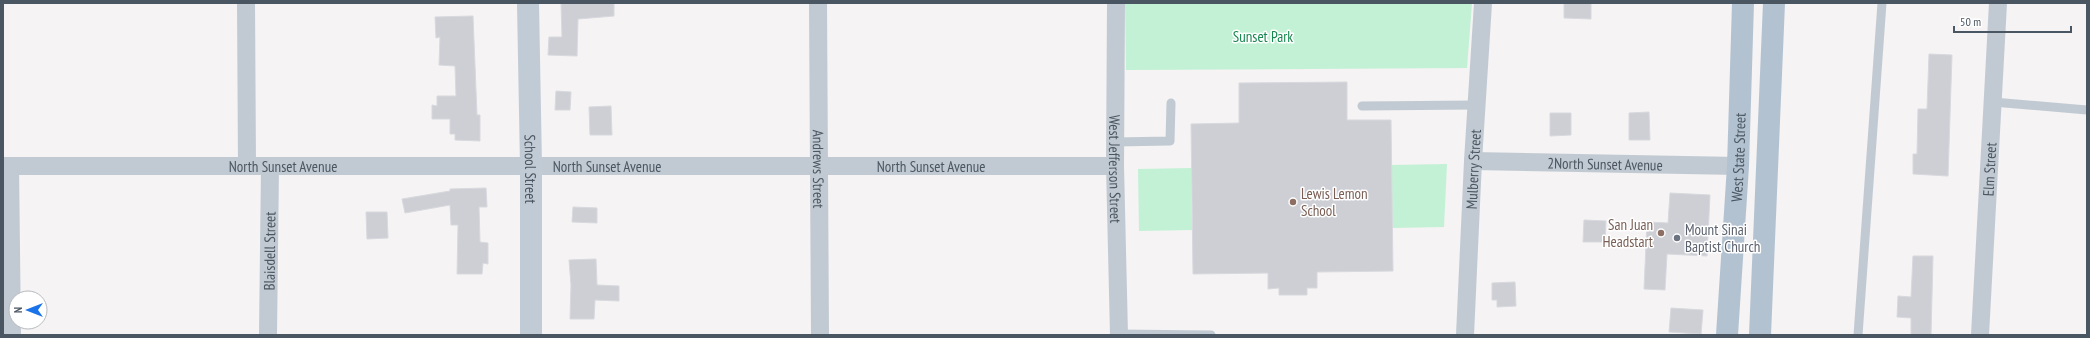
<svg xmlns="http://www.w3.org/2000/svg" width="2090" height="338" viewBox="0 0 2090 338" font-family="'PT Sans Narrow',sans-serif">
	<rect width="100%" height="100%" fill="#f5f3f3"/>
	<path fill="#c3f1d5" d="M1125 3H1472L1467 68 1126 70Z
		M1447 164 1444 227 1392 228 1391 165Z
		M1191 168 1192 230 1139 231 1138 169Z"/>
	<path fill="#cdcfd5" stroke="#d7d9de" d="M561 3H614V16L578 19 577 56 548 55 549 37H562Z
		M1564 3H1591V19L1564 18Z
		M473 16 477 115H480V141L455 140V134H450V119H432V105L437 106V96H456L455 66 439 65 440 37 436 38 435 17Z
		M1929 54 1952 55 1948 176 1913 174V154H1917L1918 109H1927Z
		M1347 82V120H1391L1393 271 1317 272V288H1307V295H1279V288L1268 289V273L1193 274 1191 124 1239 123V83Z
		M556 91 571 92 570 110H555Z
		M611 106 612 135H590L589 107Z
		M1649 112 1650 140H1629V113Z
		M1550 113H1571V135L1550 136Z
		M486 188 487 207H479L480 242 488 243V264L483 263 482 274H457L458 225H451L450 205 405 213 402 199 450 191V189Z
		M1670 193 1710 195 1707 256 1667 254 1665 290 1644 289 1647 222 1668 223Z
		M573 207 597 208V223L572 222Z
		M366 212H387L388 238 367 239Z
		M1584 220 1606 221 1605 242H1583Z
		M1913 256H1933L1931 335H1911V318L1897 317 1898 296 1911 297Z
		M596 259 597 285 619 286V301L595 300 594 319H570L571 285 569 260Z
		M1515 282 1516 306 1497 307V300H1492V283Z
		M1671 308 1703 310 1701 334 1669 332Z"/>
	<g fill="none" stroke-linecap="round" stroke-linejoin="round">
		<path stroke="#c1cad2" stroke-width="9" d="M1993 102 2087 110
			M1362 106 1476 105
			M1115 142 1170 141 1171 103
			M1119 334 1211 335
			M1858 335 1882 3"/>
		<g stroke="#c1cad2" stroke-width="18">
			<path d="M246 3 247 166"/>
			<path id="s1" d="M818 3 820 335"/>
			<path id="s2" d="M1116 3 1115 166 1119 335"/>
			<path id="s3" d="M1473 161 1738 166"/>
			<path id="s4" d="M3 166H1115"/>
			<path d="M10 166 12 335"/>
			<path id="s5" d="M268 335 270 166"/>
			<path id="s6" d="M1465 335 1473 161 1483 3"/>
			<path id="s7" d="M1980 335 1998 3"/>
		</g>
		<path stroke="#c1cbd6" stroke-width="22" id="s8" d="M528 3 531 166V335"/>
		<g stroke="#b3c2d1" stroke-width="22">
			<path id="s9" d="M1727 335 1738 166 1743 3"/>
			<path d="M1760 335 1774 3"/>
		</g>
	</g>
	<g fill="#8d6e63" stroke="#fff" stroke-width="1.5">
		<circle cx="1293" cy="202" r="4"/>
		<circle cx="1661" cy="233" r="4"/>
	</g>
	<circle fill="#6b7280" stroke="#fff" stroke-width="1.5" cx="1677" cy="238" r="4"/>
	<g text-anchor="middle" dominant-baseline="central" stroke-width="3" stroke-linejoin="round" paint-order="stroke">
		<g font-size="15" fill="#17864f" stroke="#fff">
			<text x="1263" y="36">Sunset Park</text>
		</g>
		<g font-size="15" fill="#4a5661" stroke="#fff">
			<text stroke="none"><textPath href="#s9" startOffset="178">West State Street</textPath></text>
			<text stroke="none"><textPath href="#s3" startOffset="132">2North Sunset Avenue</textPath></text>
			<text stroke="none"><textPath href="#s4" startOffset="280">North Sunset Avenue</textPath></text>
			<text stroke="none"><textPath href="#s4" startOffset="604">North Sunset Avenue</textPath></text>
			<text stroke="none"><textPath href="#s4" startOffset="928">North Sunset Avenue</textPath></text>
			<text stroke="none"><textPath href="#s8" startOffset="166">School Street</textPath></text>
			<text stroke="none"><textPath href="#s1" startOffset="166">Andrews Street</textPath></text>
			<text stroke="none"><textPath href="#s2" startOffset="166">West Jefferson Street</textPath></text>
			<text stroke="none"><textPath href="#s6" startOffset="166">Mulberry Street</textPath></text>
			<text stroke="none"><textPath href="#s7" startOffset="166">Elm Street</textPath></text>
			<text stroke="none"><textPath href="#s5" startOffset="84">Blaisdell Street</textPath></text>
		</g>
		<g font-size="15" fill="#785e54" stroke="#fff" text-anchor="start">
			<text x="1301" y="193">Lewis Lemon<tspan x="1301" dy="17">School</tspan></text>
			<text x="1653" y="224" text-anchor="end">San Juan<tspan x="1653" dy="17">Headstart</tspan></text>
		</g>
		<g font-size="15" fill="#5b616d" stroke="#fff" text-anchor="start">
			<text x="1685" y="229">Mount Sinai<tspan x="1685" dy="17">Baptist Church</tspan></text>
		</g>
	</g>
	<rect width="2090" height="338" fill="none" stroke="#4a5661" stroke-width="8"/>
	<g transform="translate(28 310) rotate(270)"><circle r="19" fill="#ffffff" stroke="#b7bbc0"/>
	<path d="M0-3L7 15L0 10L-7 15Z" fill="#1a73e8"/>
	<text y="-6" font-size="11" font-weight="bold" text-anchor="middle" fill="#4a5661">N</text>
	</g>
	<path d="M1954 26v6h117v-6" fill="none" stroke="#4a5661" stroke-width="2"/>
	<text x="1960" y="26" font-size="12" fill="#4a5661" stroke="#ffffff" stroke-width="3" paint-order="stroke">50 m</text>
</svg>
